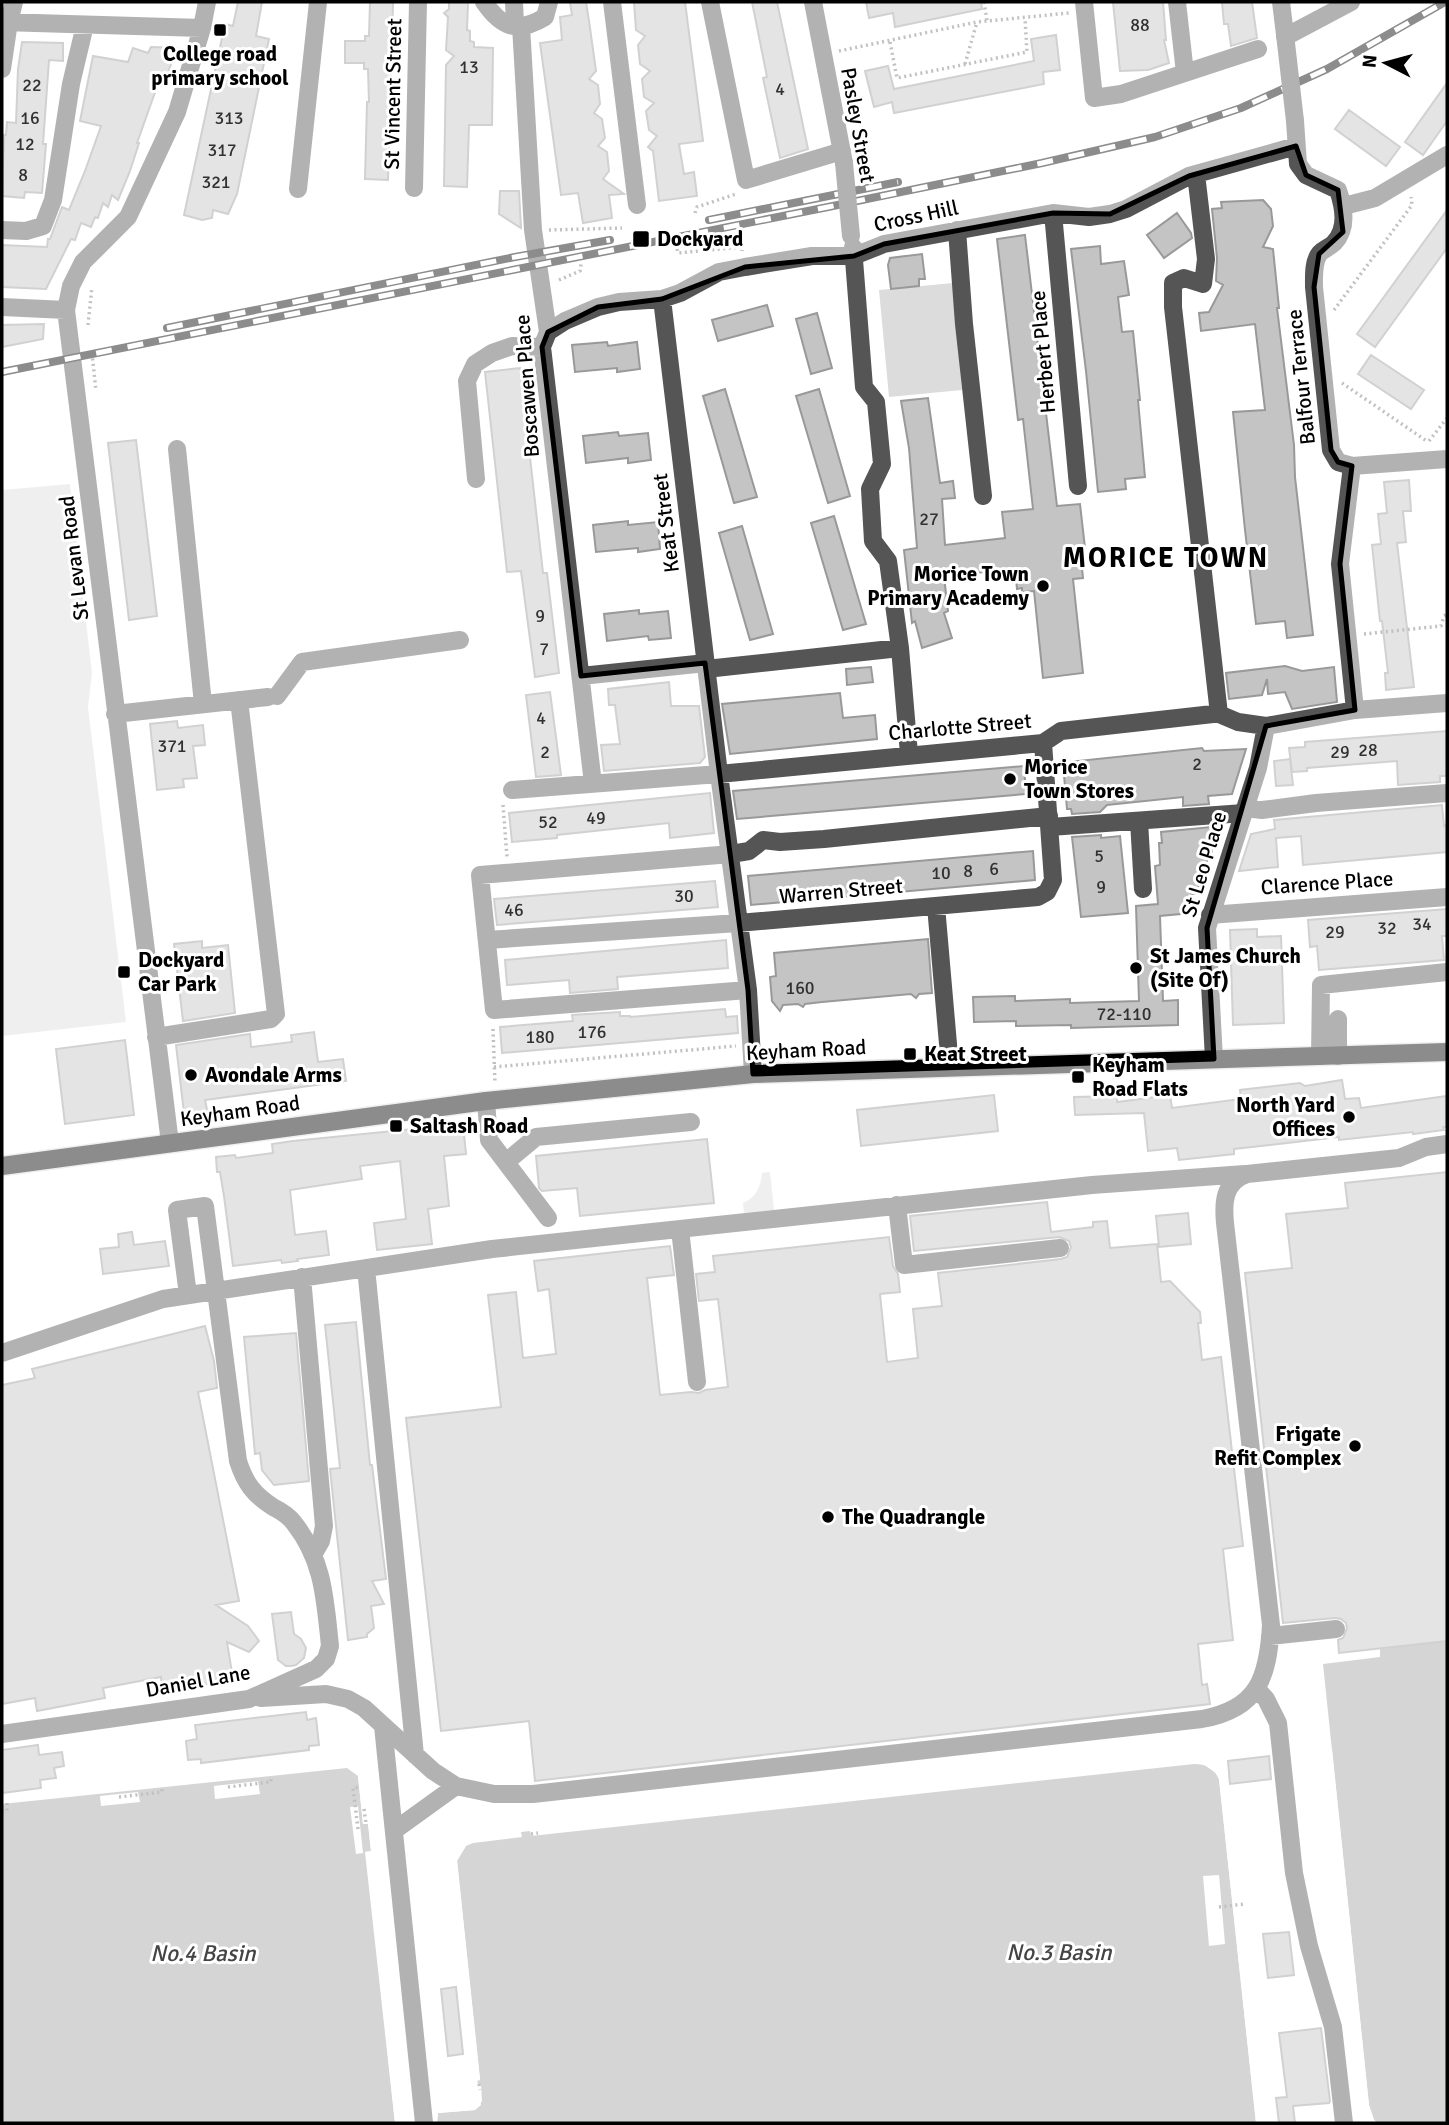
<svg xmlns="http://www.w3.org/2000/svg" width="1449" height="2125" viewBox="0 0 1449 2125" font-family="Signika,sans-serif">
	<rect width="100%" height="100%" fill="#fff"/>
	<path fill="#dcdcdc" d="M953 283 962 390 889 397 879 290Z
		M70 484 92 673 88 707 126 1022 2 1036V490Z
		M770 1172 774 1210 744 1213 743 1203C756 1198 761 1186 762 1173Z"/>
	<path fill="#a3a3a3" d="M1447 1641V2123H1377L1374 2120 1369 2105 1323 1664 1380 1657V1649Z
		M1194 1764C1206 1764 1214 1768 1219 1779L1256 2123H437L438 2113 475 2110 481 2105 477 2080 480 2079 457 1860 466 1846 473 1843 522 1837 521 1832 530 1831 531 1836Z
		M347 1768 358 1776 363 1824 368 1823 371 1851 366 1852 395 2123H2V1804Z"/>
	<path fill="#fff" d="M1328 1749H1332L1369 2105 1374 2120 1377 2123 1371 2122 1365 2106Z
		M1209 1763 1218 1771 1222 1779 1260 2123H1256L1219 1779 1216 1773 1203 1764Z
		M358 1776 361 1779 366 1820H370L372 1823 374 1851 369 1855 398 2123H395L365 1852 371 1851 368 1824H363Z
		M258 1781 260 1794 215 1799 214 1786Z
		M138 1792 140 1802 101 1806 100 1796Z
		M358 1806 363 1853 356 1854 350 1807Z
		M463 1844 466 1846 457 1861 480 2080 477 2081 478 2084H481L482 2101 475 2110 438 2113 437 2123H433L436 2110 474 2106 479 2100 477 2088 475 2086 474 2080 476 2077 453 1861Z
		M1219 1875 1225 1944 1209 1946 1203 1876Z"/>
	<path fill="#c4c4c4" stroke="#999" stroke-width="2" d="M238 2H262L256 36 269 39 237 194 228 214 213 210 212 218 202 220 184 215 225 24 233 26Z
		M370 2H393L388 180 365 179 367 102H369L368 69H364V63H345V41H365V36H369Z
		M449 2H468L467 30 470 31V41L474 42V47L493 48 492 125H469L467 187 444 186 446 65 454 56 446 50 448 17 444 13 449 9Z
		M570 2H586L589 21 596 71 589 79 598 85 600 104 594 113 602 119 605 138 598 146 607 152 609 171 603 179 624 194 609 195 612 218 583 223 578 193 561 195 540 43 562 40 560 17 572 15Z
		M634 2H685L703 141 679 144 684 174 694 172 697 196 659 201 653 151 648 147 657 136 649 130 646 111 654 103 644 97 642 79 650 71 640 64 638 45 645 36 636 30Z
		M752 2H777L808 149 780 158 763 78 767 77Z
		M866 2H981L982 9 895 27 893 13 869 18Z
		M1113 2H1163L1166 40H1164L1169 63 1148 70 1120 71Z
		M1222 2H1252L1257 38 1231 46 1228 24H1224Z
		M1056 35 1060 70 1043 72 1044 84 894 113 892 102 874 107 865 71 888 66 894 89 1034 61 1031 39Z
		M22 42 63 43V61L49 60 43 144H46L42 193 25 192 24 198 2 196 4 135H6L7 122 16 123 18 69Z
		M151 47 177 48 163 86 158 84 137 143H139L130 171 118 200 112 195 108 207 103 203 98 218 95 217 91 227 81 223 75 240 71 239 46 289 2 287V245L47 247 48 239H50L62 207 69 210 85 171 101 126 80 121 93 56 128 62 133 48 148 53Z
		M1447 83V121L1423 155 1405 142Z
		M1349 110 1400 147 1386 166 1335 129Z
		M500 191H519L521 228 499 214Z
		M1263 200 1271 209 1273 226 1263 247 1273 249 1279 308H1277L1294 445 1295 477 1313 635 1287 638 1285 621 1256 624 1245 530 1233 412 1265 410 1255 324 1201 331 1199 313 1209 312 1223 285 1216 281 1217 258 1212 209 1222 208 1221 202Z
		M1447 210V248L1375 347 1357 334Z
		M1177 213 1191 233 1192 238 1164 258 1147 235Z
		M1025 235 1057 506 1080 504 1085 548H1080L1083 578 1073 579 1083 673 1043 678 1034 591 1022 592V588L1017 589 1015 569 944 576 948 611 944 613 952 638 922 648 915 621 912 623 904 550 917 548 909 448 901 401 928 398 940 483 953 481 955 498 942 499 945 545 1005 538 1002 512 1033 509 1023 419 1018 420 997 239Z
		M1100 246 1101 264 1124 261 1129 295 1118 297 1122 332 1133 331 1140 400H1138L1145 477 1125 479 1126 489 1098 492 1086 371 1071 249Z
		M922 254 925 279H919V286L891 289 888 265 890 258Z
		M767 305 773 326 718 341 712 320Z
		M817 313 832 368 811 374 796 319Z
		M44 324 43 339 2 347V325Z
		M607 342 608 346 637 342 640 369 617 372V368L575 372 572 345Z
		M1371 355 1424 390 1411 409 1358 374Z
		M520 368 543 573H547L559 673 535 677 521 571 507 572 485 372Z
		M725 389 757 497 734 503 703 396Z
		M819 389 850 496 828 503 796 396Z
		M618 432 619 436 648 433 651 460 628 463V458L586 463 583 436Z
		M136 440 157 616 129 620 108 443Z
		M1409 480 1411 511H1403L1406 542 1397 543 1414 687 1386 690 1385 673H1388L1382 621H1380L1372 545 1381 544 1378 514 1387 513 1384 482Z
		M834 516 866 624 843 630 811 523Z
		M628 521V525L658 522 660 549 638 552V548L596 552 593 525Z
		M742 526 773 634 750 640 719 533Z
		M639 610V614L668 611 671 638 649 640 648 636 607 641 604 614Z
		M1285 666 1302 671 1334 667 1337 702 1292 709 1285 692 1268 694 1267 679 1262 695 1229 699 1226 673Z
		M871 667 873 682 847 685 846 669Z
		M669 682 671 706H699L705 757 700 763 604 771 601 745 620 744 615 705H609L608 689Z
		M550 692 561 775 536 777 526 695Z
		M840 693 843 718 875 715 877 739 730 754 722 704Z
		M177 721 178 728 203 725 205 745 193 746 197 778 183 779 184 787 157 790 150 724Z
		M1447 731V776H1440V782L1398 785 1397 761 1307 768V771L1292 772 1289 748 1305 747V742Z
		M1202 748 1204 751 1246 749 1232 794 1208 796 1209 804 1183 806V797L1107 805 1100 812 1072 814 1071 809H1067L1063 764H1069L1068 762Z
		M1290 759 1293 785 1276 786 1274 761Z
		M1024 766 1026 794 737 819 733 791Z
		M710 793 714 833 670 838 669 823 557 835V838L512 842 509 813Z
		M1442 805 1444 826 1447 825V852L1303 865 1301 836 1276 838 1278 867 1239 871 1251 834 1275 829 1274 820Z
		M1211 827 1212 852 1207 855V873H1198L1199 891 1198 894H1191V913L1160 916 1163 1001 1178 1000V1025L1071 1028V1025L1016 1026V1021L974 1022 973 997 1015 996V1001L1070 999V1003L1139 1001 1136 906 1158 904 1155 866 1160 865 1159 843H1162L1161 832Z
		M1101 835V838L1120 836 1128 913 1081 917 1072 837Z
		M1033 851 1035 880 751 905 748 876Z
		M715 881 718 907 497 925 494 899Z
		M1447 909V936H1442L1444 960 1319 970 1317 946 1310 947 1308 920Z
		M1257 929V937L1281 936 1284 1023 1233 1025 1230 930Z
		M928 939 932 993 919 994 916 998 911 994 822 1002 805 1004 803 1007 798 1004 783 1005 780 1011 772 1001 770 977 776 976 774 953Z
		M726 940 728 968 617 977 618 989 570 993 569 980 507 985 505 960Z
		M202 941V948L228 945 235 1013 183 1021 174 944Z
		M725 1009 726 1017 737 1016 738 1033 502 1053 500 1027 573 1021 572 1015 620 1012V1016H630V1017Z
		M314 1032 318 1062 343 1059 346 1081 205 1100 208 1114 190 1117 184 1113 176 1045 250 1034 251 1047 292 1042 291 1035Z
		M125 1040 134 1115 65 1124 56 1049Z
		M1342 1080 1345 1099 1359 1098 1361 1108 1447 1096V1127H1443L1444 1130 1413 1134V1132L1339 1140V1137L1234 1149V1154L1179 1160 1177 1148 1148 1151 1144 1113 1075 1115 1074 1097 1117 1096V1102L1170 1095 1172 1108 1241 1099 1240 1090 1300 1083 1305 1086Z
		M994 1095 998 1131 861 1146 857 1110Z
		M463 1124 466 1154 444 1156 449 1206 428 1209 432 1244 377 1250 374 1223 406 1219 400 1161 377 1164 360 1166 362 1179 290 1190 295 1235 326 1231 329 1255 297 1259 298 1261 282 1263 281 1260 233 1266 224 1196 220 1172H217L216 1157 235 1155 236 1158 273 1153 272 1144 293 1141Z
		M707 1139 714 1203 580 1216 577 1188 542 1191 539 1188 536 1156Z
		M1447 1172V1641L1339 1653 1338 1640 1343 1638 1347 1628 1346 1623 1341 1619 1335 1618 1283 1623 1245 1273 1292 1268 1286 1214 1348 1208 1345 1183Z
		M1047 1202 1051 1232 1093 1227V1222L1107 1221 1110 1248 1157 1244 1161 1282 1170 1281 1200 1312 1201 1323H1198L1202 1360 1221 1357 1243 1546 1223 1549 1233 1640 1198 1644 1202 1685 1207 1684 1210 1704 535 1781 529 1721 441 1731 406 1418 501 1407 488 1295 516 1292 523 1358 556 1354 549 1289 538 1291 534 1261 670 1246 674 1275 647 1278 660 1395 691 1392 699 1393 705 1390 728 1387 718 1299 699 1301 696 1274 715 1272 713 1256 889 1237 893 1266 898 1274 900 1292 880 1294 887 1362 918 1358 913 1309 942 1306 938 1273 1061 1259 1067 1257 1071 1247 1069 1241 1059 1237 914 1251 910 1216Z
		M1188 1213 1191 1244 1159 1247 1156 1216Z
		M132 1232 134 1245 165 1241 169 1266 103 1274 100 1249 119 1247 118 1234Z
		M356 1322 370 1465H372L386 1579 372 1581 384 1604 371 1606 374 1628 367 1634V1637L348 1640 330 1469 340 1468 325 1325Z
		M205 1326 214 1361 217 1388 198 1392 239 1601 216 1605 248 1626 259 1641 249 1652 227 1642 233 1679 173 1690 172 1684 162 1686 161 1677 103 1688 105 1698 37 1711 35 1698 2 1704V1385L35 1378 32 1369Z
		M296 1333 309 1481 274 1485 262 1470 260 1453 255 1454 244 1337Z
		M291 1612 294 1634 301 1639 306 1648 304 1658 296 1665 291 1666H286L278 1660 272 1614Z
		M306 1712 307 1720 316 1718 319 1745 309 1746V1750L201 1763V1759L188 1760 186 1741 197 1739 195 1725Z
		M38 1745 39 1755 62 1752 64 1766 54 1768 56 1778 40 1780 41 1788 2 1793V1750Z
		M1269 1756 1271 1779 1230 1784 1228 1761Z
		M1289 1932 1294 1975 1268 1978 1263 1934Z
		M456 1987 463 2054 448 2056 441 1989Z
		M1321 2028 1330 2101 1329 2103 1293 2106 1295 2123H1279L1276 2098 1287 2097 1279 2033Z"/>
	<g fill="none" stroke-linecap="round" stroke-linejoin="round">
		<defs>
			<path id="major" d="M2 1166 486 1101 753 1074 1447 1052"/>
		</defs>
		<use href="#major" stroke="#dbdbdb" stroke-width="21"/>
		<path stroke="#777" stroke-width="3.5" stroke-dasharray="2 3.5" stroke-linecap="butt" d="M984 2 987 21
			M890 42 897 78 1027 52 1025 18
			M839 51 977 22 1069 13
			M965 64 977 22
			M695 213 697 207 736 194
			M549 230 622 228
			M677 249 678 253 742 247V251
			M559 280 580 271 581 264
			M1334 310 1412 205 1411 197
			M88 325 92 287
			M92 353 96 391
			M1342 383 1428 442
			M1429 441 1447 418
			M1364 634 1441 626 1444 616 1447 614
			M503 805 507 857
			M493 1029 495 1084
			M494 1067 736 1046
			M228 1787 271 1782V1776
			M119 1797 162 1792V1787
			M364 1809 366 1824
			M2 1812 7 1811V1803
			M358 1829 353 1788 361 1787
			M531 1834 538 1833
			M1219 1907 1245 1904
			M479 2084 480 2090"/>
		<path stroke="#555" stroke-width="18" d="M484 2C501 27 517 34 545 17L549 2
			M514 2 515 25
			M612 2 637 205
			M710 2 746 180 842 151
			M813 2 844 163
			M1084 2 1094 98 1121 94 1258 49
			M1177 2 1185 73
			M1281 2 1286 43
			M2 22 202 28
			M521 26 533 230 548 332 542 347 593 784
			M1285 37 1351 2
			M2 69 9 22 14 2
			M1295 121 1298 164 1306 175 1338 190C1344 208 1348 228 1334 243 1330 247 1324 249 1320 253 1313 261 1314 277 1314 287L1331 450 1338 462 1352 466 1340 564 1355 710
			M1196 174 1206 259 1203 284 1184 278 1173 283V307L1219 714
			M414 188 418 2
			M298 189 318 2
			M1344 206 1375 198 1447 155
			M1053 213 1078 486
			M2 230 26 231 43 226 53 200 71 84 85 25
			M957 230 964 324 983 496
			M853 247 864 387 876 402 882 464 870 489 873 541 888 561 900 648 909 754
			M662 299 719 774 748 990 753 1074
			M2 307 66 310
			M548 332 565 321 598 307 619 302 662 299 680 293 719 272 745 267 812 256H854L884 244 1053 213 1089 217 1110 214 1126 209 1189 176 1296 146
			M177 449 203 704
			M1352 466 1447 459
			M476 479 467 381 475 364 492 353 512 346 542 347
			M706 669 900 648
			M581 676 706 663
			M277 696 302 662 460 640
			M115 714 268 697
			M512 790 719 774 1043 743 1061 731 1213 714H1219L1238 722 1266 726 1355 710 1447 703
			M1245 808 1262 810 1316 803 1447 793
			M1139 821 1143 889
			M1050 827 1244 813
			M936 906 950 1067
			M1210 915 1447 897
			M487 940 738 923 1038 897 1047 892 1053 880 1043 743
			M748 990 494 1010 480 875 731 854 749 851 763 840 780 842 824 839 1049 816
			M156 1037 271 1019 276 1014 239 700
			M1320 1056 1321 985 1447 972
			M1338 1056V1019
			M1214 1059 1207 928 1258 768 1266 726
			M486 1101 489 1140 548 1218
			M170 1143 66 310 71 286 83 262 128 217 177 112 202 28 207 2
			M506 1162 536 1137 691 1122
			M897 1205 904 1265 1060 1248
			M680 1229 697 1382
			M366 1268 415 1755
			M302 1277 324 1526 321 1541 313 1555
			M2 1353 163 1299 492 1249 1092 1185 1245 1174
			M1270 1636 1336 1629
			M1257 1689 1266 1699 1278 1723 1294 1873 1309 1946 1333 2027 1344 2123
			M261 1698 326 1694 348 1699 364 1708 433 1771 456 1786
			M383 1726 424 2123
			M2 1734 249 1699 316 1669 326 1659 330 1646C325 1600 324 1561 294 1523 289 1516 281 1511 273 1507 254 1495 245 1483 238 1461L205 1206 177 1210 188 1295
			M395 1830 456 1786 494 1794H533L1202 1719C1258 1709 1268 1678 1271 1625L1225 1223C1223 1202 1224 1182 1247 1174L1399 1158 1426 1147 1447 1144"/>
		<use href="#major" stroke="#000" stroke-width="18"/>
		<defs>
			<path id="rail" d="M709 220 898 182
				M167 328 515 257 610 240
				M2 372 828 207 1042 163 1155 137 1241 108 1327 69 1445 2"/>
		</defs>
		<use href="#rail" stroke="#000" stroke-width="8"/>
		<use href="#rail" stroke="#fff" stroke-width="5" stroke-dasharray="16" stroke-linecap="butt"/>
		<path stroke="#555" stroke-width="18" d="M1286 43 1295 121
			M844 163 851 236"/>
	</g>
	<path d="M0 0H1449V2125H0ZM1296 146 1306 175 1338 190 1343 232 1319 254 1314 287 1331 450 1338 462 1352 466 1340 564 1355 710 1266 726 1207 928 1214 1059 753 1074 748 990 705 663 581 676 542 347 548 332 598 307 662 299 745 267 854 256 884 244 1053 213 1110 214 1189 176Z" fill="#fff" fill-opacity=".55" fill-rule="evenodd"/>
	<path fill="none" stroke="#000" stroke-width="5" stroke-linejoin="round" d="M1296 146 1306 175 1338 190 1343 232 1319 254 1314 287 1331 450 1338 462 1352 466 1340 564 1355 710 1266 726 1207 928 1214 1059 753 1074 748 990 705 663 581 676 542 347 548 332 598 307 662 299 745 267 854 256 884 244 1053 213 1110 214 1189 176Z"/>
	<g fill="#000" stroke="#fff" stroke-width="2.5">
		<rect x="213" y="23" width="14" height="14" rx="3.5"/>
		<rect x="632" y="230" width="18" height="18" rx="3.5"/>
		<circle cx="1043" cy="586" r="7"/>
		<circle cx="1010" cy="779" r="7"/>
		<circle cx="1136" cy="968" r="7"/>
		<rect x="117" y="965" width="14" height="14" rx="3.5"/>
		<rect x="903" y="1047" width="14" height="14" rx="3.5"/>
		<circle cx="191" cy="1075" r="7"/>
		<rect x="1071" y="1070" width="14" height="14" rx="3.5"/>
		<circle cx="1349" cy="1117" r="7"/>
		<rect x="389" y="1119" width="14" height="14" rx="3.5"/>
		<circle cx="1355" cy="1446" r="7"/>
		<circle cx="828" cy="1517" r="7"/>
	</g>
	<g text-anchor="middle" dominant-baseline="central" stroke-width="6" stroke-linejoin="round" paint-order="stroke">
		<g font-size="18" fill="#313131">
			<text x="1140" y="25">88</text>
			<text x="469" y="67">13</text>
			<text x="32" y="85">22</text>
			<text x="780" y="89">4</text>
			<text x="30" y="118">16</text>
			<text x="229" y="118">313</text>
			<text x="25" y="144">12</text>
			<text x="222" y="150">317</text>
			<text x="23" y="175">8</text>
			<text x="216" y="182">321</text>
			<text x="929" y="519">27</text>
			<text x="540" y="616">9</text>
			<text x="544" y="649">7</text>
			<text x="541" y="718">4</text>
			<text x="172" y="746">371</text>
			<text x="1368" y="750">28</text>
			<text x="545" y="752">2</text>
			<text x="1340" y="752">29</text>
			<text x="1197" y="764">2</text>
			<text x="596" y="818">49</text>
			<text x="548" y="822">52</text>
			<text x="1099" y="856">5</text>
			<text x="994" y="869">6</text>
			<text x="968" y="871">8</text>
			<text x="941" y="873">10</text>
			<text x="1101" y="887">9</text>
			<text x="684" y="896">30</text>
			<text x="514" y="910">46</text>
			<text x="1422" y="924">34</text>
			<text x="1387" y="928">32</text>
			<text x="1335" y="932">29</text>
			<text x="800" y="988">160</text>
			<text x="1124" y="1014">72-110</text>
			<text x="592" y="1032">176</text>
			<text x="540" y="1037">180</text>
		</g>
		<g font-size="21" font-weight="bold" fill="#000" stroke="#fff" text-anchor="start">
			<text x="220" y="54" text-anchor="middle">College road<tspan x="220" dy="24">primary school</tspan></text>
			<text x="657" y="239">Dockyard</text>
			<text x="1029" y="574" text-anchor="end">Morice Town<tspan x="1029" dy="24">Primary Academy</tspan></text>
			<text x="1024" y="767">Morice<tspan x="1024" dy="24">Town Stores</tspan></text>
			<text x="1150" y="956">St James Church<tspan x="1150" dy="24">(Site Of)</tspan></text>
			<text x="138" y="960">Dockyard<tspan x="138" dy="24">Car Park</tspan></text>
			<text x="924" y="1054">Keat Street</text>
			<text x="1092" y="1065">Keyham<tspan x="1092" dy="24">Road Flats</tspan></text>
			<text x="205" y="1075">Avondale Arms</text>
			<text x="1335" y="1105" text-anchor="end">North Yard<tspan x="1335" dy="24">Offices</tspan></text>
			<text x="410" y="1126">Saltash Road</text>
			<text x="1341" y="1434" text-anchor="end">Frigate<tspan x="1341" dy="24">Refit Complex</tspan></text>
			<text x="842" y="1517">The Quadrangle</text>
		</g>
		<g font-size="21" fill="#000" stroke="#fff">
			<text transform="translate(393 94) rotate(-89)">St Vincent Street</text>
			<text transform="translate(858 125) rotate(80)">Pasley Street</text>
			<text transform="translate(916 216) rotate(-12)">Cross Hill</text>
			<text transform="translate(1043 352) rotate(-95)">Herbert Place</text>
			<text transform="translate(1301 377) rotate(-96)">Balfour Terrace</text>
			<text transform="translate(527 386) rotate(-94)">Boscawen Place</text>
			<text transform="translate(666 523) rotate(-97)">Keat Street</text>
			<text transform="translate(74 558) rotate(-97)">St Levan Road</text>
			<text transform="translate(960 727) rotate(-5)">Charlotte Street</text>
			<text transform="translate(1204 864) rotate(-73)">St Leo Place</text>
			<text transform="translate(1327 883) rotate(-4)">Clarence Place</text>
			<text transform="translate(841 891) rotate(-5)">Warren Street</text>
			<text transform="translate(806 1050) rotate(-3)">Keyham Road</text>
			<text transform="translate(240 1111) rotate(-8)">Keyham Road</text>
			<text transform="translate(198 1681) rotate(-10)">Daniel Lane</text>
		</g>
		<g font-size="23" font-style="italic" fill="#444" stroke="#fff">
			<text x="1059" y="1952">No.3 Basin</text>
			<text x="203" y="1953">No.4 Basin</text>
		</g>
		<g font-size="28" font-weight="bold" letter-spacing="2" fill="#000" stroke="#fff">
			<text x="1166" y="558">MORICE TOWN</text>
		</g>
	</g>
	<rect width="1449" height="2125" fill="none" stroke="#000000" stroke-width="7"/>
	<g transform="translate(1386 63) rotate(276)" stroke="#ffffff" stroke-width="5" paint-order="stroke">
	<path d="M0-5L12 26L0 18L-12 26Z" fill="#000000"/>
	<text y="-10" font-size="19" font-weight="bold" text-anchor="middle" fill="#000000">N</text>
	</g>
</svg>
